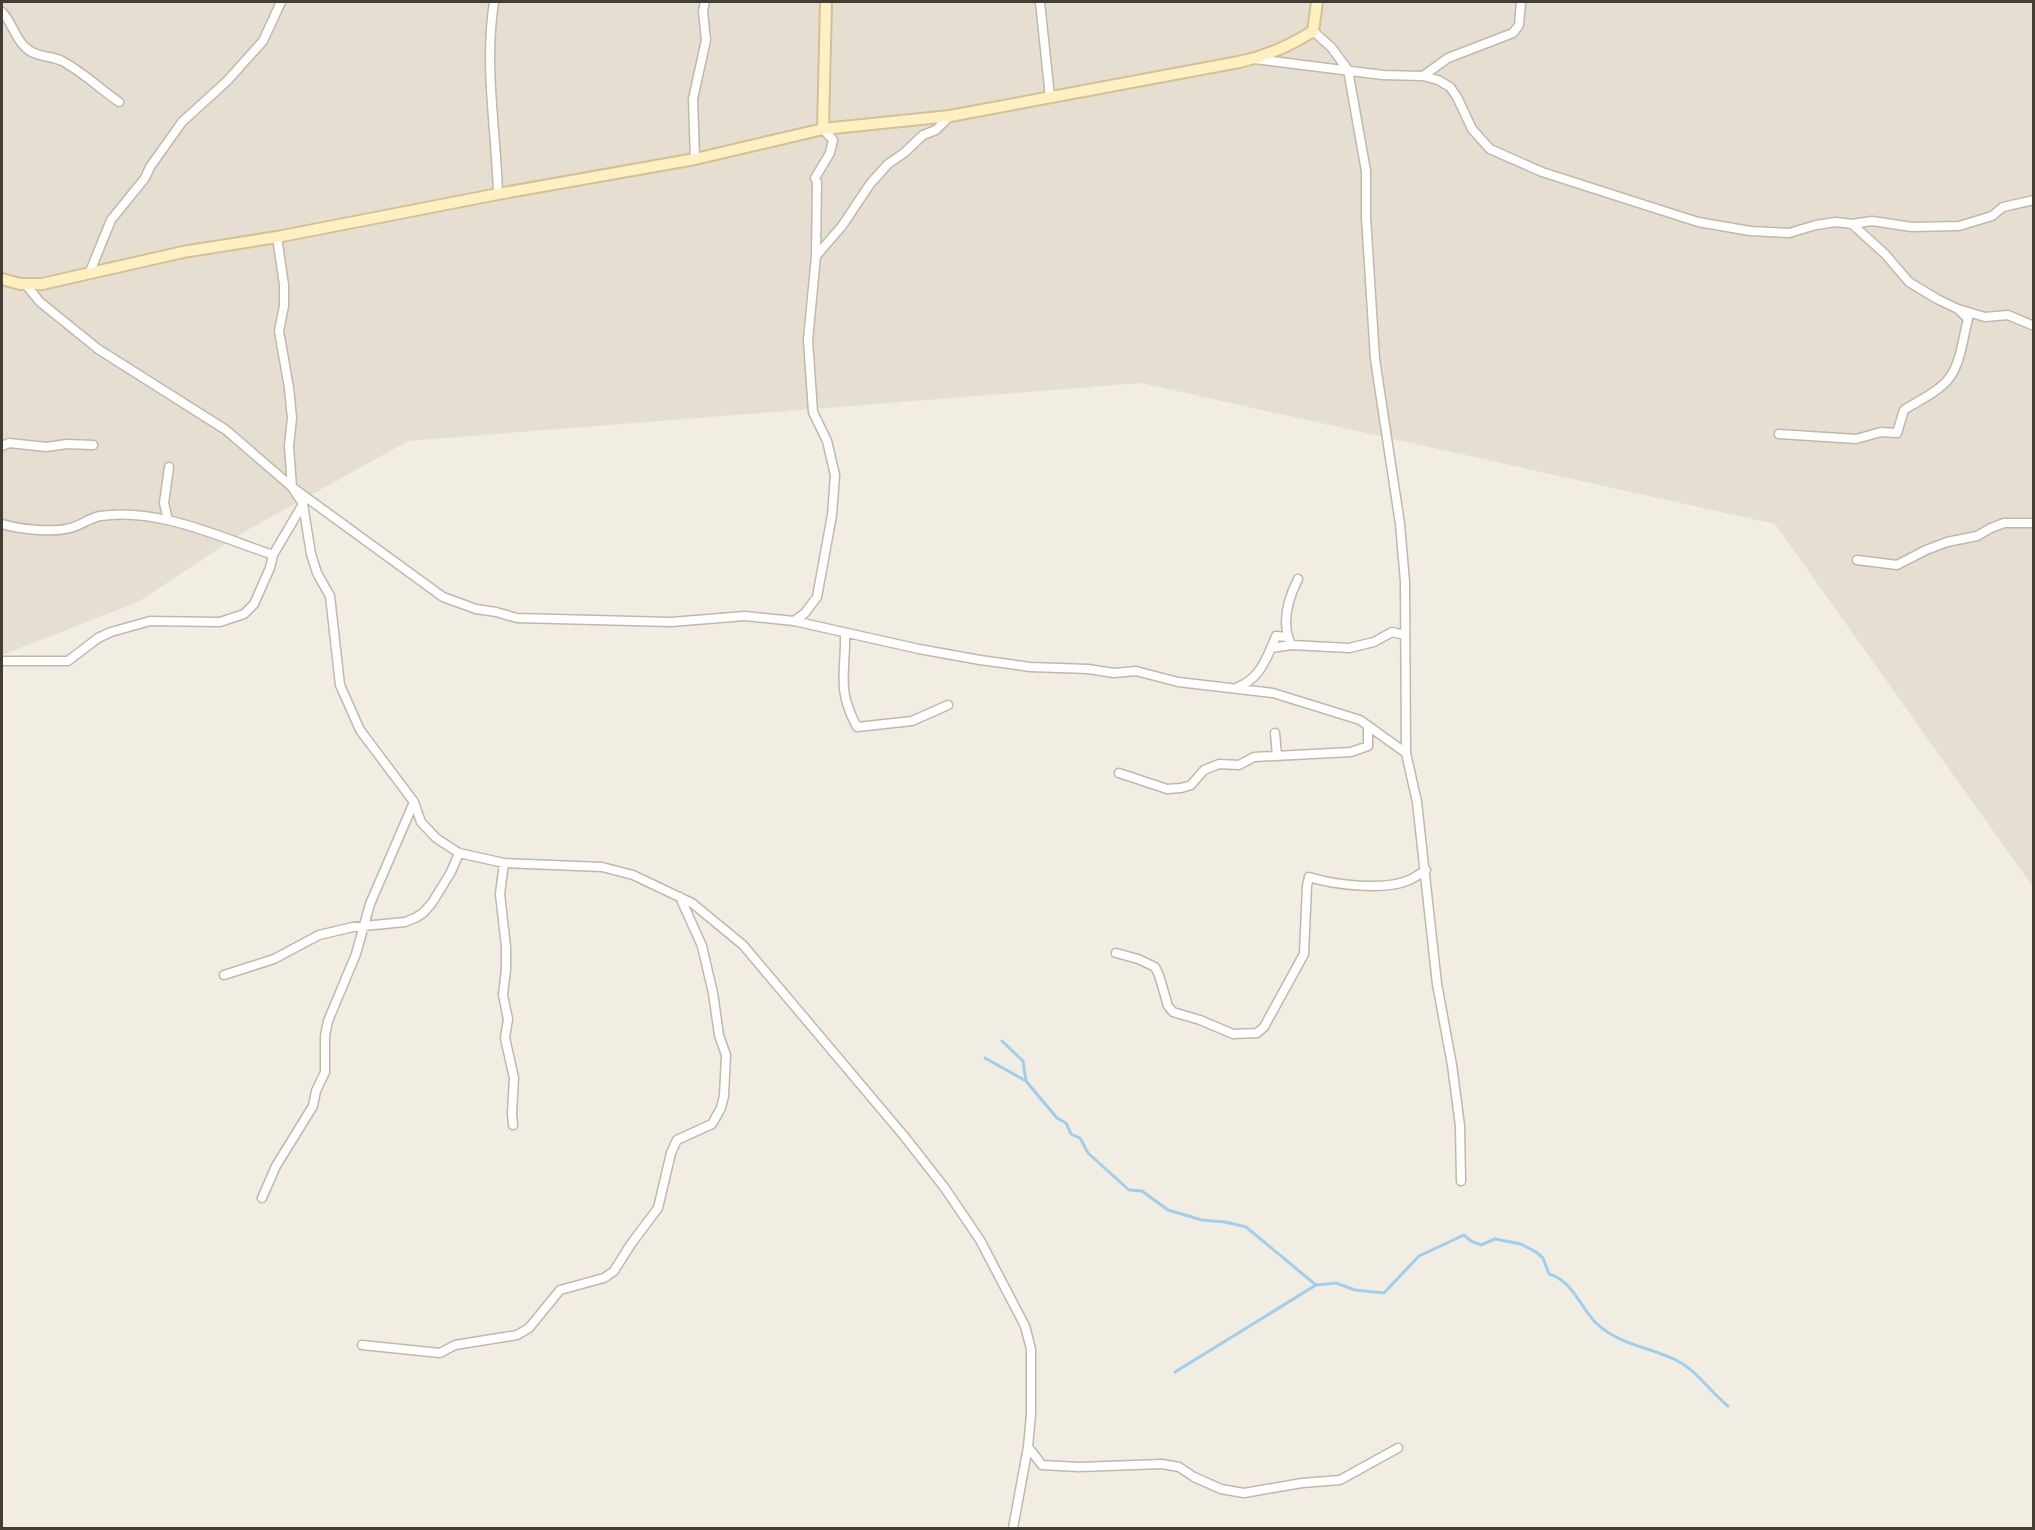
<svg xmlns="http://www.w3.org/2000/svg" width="2035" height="1530" viewBox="0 0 2035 1530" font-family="'Fira Sans',sans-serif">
	<rect width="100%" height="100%" fill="#f2ede3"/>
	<path fill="#e6dfd1" d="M2 2H2033V887L1775 524 1141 383 408 441 244 532 138 602 2 655Z"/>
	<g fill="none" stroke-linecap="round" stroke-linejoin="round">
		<path stroke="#9fceef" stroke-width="3" d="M1002 1041 1023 1061 1026 1081
			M985 1058 1026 1081 1057 1118 1066 1123 1071 1134 1080 1138 1088 1153 1129 1190 1142 1191 1168 1210 1202 1220 1225 1222 1246 1227 1316 1285
			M1175 1372 1316 1285 1336 1283 1355 1290 1384 1293 1419 1256 1464 1235 1471 1241 1481 1245 1495 1239 1521 1244 1536 1252 1543 1258 1549 1274C1573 1281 1580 1307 1596 1323 1619 1345 1650 1347 1676 1360 1698 1371 1709 1391 1728 1406"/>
		<defs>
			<path id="street" d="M494 2C484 66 496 129 498 194
				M1040 2 1050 97
				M2 12C11 21 15 37 24 46 35 58 50 55 62 61 83 72 100 89 119 102
				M1313 31 1331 47 1348 70 1366 171V217L1375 359 1400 524 1405 582 1406 753 1417 802 1437 984 1452 1065 1460 1126 1461 1181
				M1255 59 1383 75 1423 76 1438 80 1450 87 1457 97 1472 129 1490 149 1542 172 1698 222 1750 231 1789 233 1816 225 1836 222 1852 224 1885 254 1909 282 1937 299 1958 309 1985 317 2008 315 2034 326
				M1423 76 1448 58 1513 33 1519 25 1521 2
				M695 159 693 99 706 40 703 11 705 2
				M1852 224 1872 221 1912 227 1959 226 1992 216 2003 207 2034 200
				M277 237 284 285V306L279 331 289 388 292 418 289 446 292 487 303 504 311 554 317 573 330 596 340 685 360 730 414 802 421 822 436 838 459 853 504 863 602 867 633 875 692 903 743 945 904 1136 944 1187 980 1240 1025 1326 1031 1349V1414L1028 1447 1013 1528
				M816 256 842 226 870 184 888 164 904 153 923 135 936 130 950 116
				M89 274 111 220 145 178 150 167 182 122 227 81 263 41 281 2
				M26 285 40 302 98 349 226 430 292 487 443 597 476 609 496 612 517 618 671 622 745 616 794 621 805 613 817 597 832 515 835 475 827 441 813 412 808 340 816 256 817 182 815 178 830 153 833 140 823 129
				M1779 434 1856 439 1881 432 1897 433 1904 410C1918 401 1940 391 1950 377 1961 362 1963 337 1968 319L1960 311
				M2 446 9 443 46 447 67 444 93 445
				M168 520 164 503 169 467
				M2 524C18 529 53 533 70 528 80 526 89 518 100 516 157 507 220 537 273 555
				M1857 560 1897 565 1926 550 1947 542 1977 536 1991 528 2004 523H2034
				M794 621 919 649 980 660 1030 667 1088 669 1114 673 1136 671 1178 682 1273 693 1360 720 1406 753
				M845 633C846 674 836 688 857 727L912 721 948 705
				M1287 637 1276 636 1271 648 1291 645 1349 648 1374 642 1392 632 1405 635
				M1290 642C1281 621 1289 597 1298 579
				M2 661H68L98 638 111 632 150 621 220 622 244 614 254 604 270 568 273 555 303 504
				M1238 687C1256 680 1264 665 1271 648
				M1275 733 1277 756
				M1119 773 1167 789 1181 788 1191 785 1204 770 1219 764 1239 765 1254 757 1351 752 1368 746V728
				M504 863 500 894 506 947V969L503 995 508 1019 505 1038 514 1078 512 1113 513 1125
				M1116 953 1138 959 1155 967 1159 975 1168 1006 1173 1012 1200 1020 1233 1034 1257 1033 1264 1027 1304 954 1307 886 1309 877C1334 885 1385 891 1409 880 1415 878 1420 873 1426 870
				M224 975 274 959 319 935 353 927 405 922 415 918 423 913 432 903 451 872 459 853
				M262 1198 276 1166 313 1106 316 1091 325 1072V1036L328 1021 356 954 370 904 414 802
				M362 1345 440 1353 455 1345 517 1335 529 1328 560 1290 604 1278 614 1271 631 1244 658 1208 671 1153 677 1140 712 1124 721 1108 724 1096 726 1055 719 1035 713 993 702 946 680 897
				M1028 1447 1042 1465 1079 1467 1162 1464 1179 1467 1194 1477 1221 1489 1244 1493 1302 1483 1340 1480 1398 1448"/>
			<path id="secondary" d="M823 129 826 2
				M2 279 20 284H42L183 252 277 237 498 194 695 159 823 129 950 116 1239 62C1266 56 1290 46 1313 31L1317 2"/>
		</defs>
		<use href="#street" stroke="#c0b8a9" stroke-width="11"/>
		<use href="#secondary" stroke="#d2c193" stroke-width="14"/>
		<use href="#street" stroke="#fff" stroke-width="8"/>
		<use href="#secondary" stroke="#fef0c1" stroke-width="10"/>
	</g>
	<rect width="2035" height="1530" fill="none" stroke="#433d34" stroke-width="6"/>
</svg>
